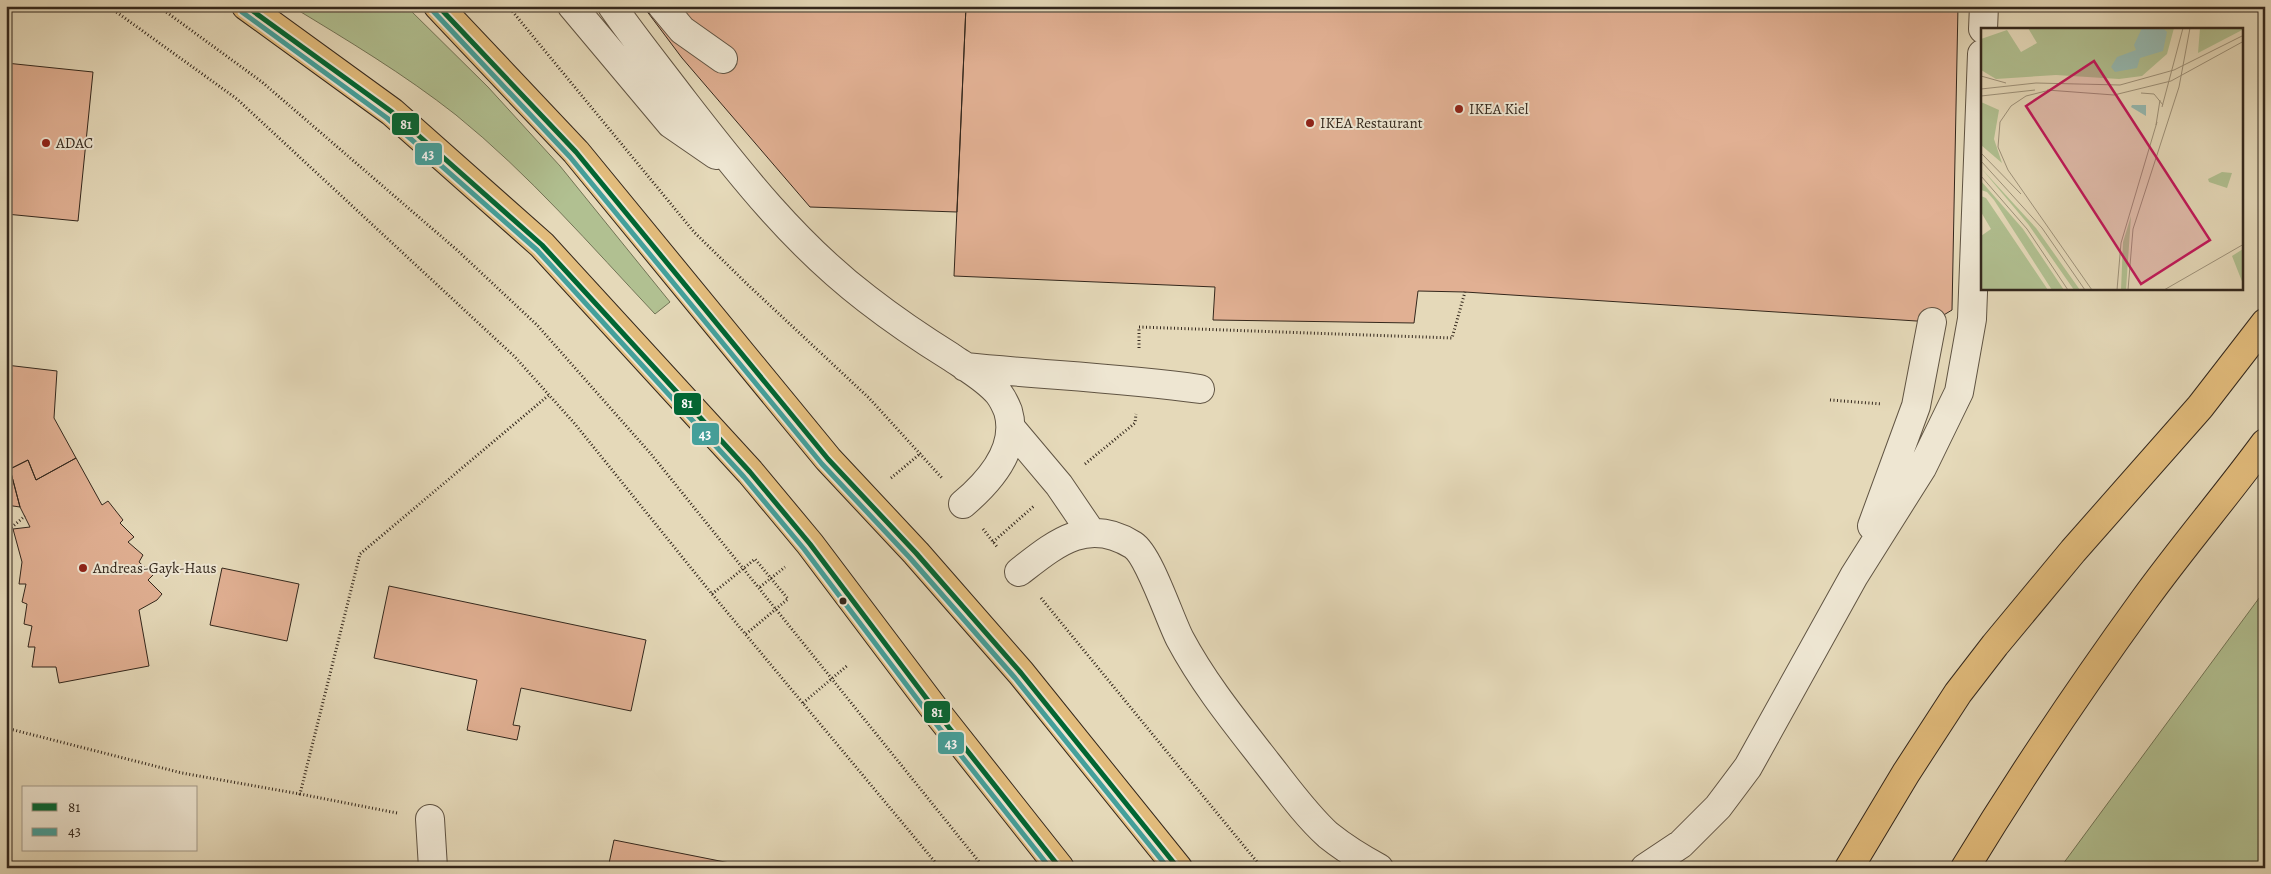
<svg xmlns="http://www.w3.org/2000/svg" width="2271" height="874" viewBox="0 0 2271 874" font-family="Alegreya,serif">
	<rect width="100%" height="100%" fill="#e5d9b9"/>
	<filter id="stains"><feTurbulence type="fractalNoise" baseFrequency=".004" numOctaves="4"/><feColorMatrix values="0 0 0 0 .2 0 0 0 0 .09 0 0 0 0 .02 0 0 0 .5 -.17"/></filter>
	<radialGradient id="worn" r=".72"><stop offset=".6" stop-color="#630" stop-opacity="0"/><stop offset="1" stop-color="#630" stop-opacity=".3"/></radialGradient>
	<path fill="#b1c091" stroke="#727456" d="M291 6H406L488 87 560 166 670 302 655 314C591 246 529 174 456 115 404 74 347 40 291 6Z
		M2265 590V868H2060Z"/>
	<path fill="#e1b093" stroke="#33271c" d="M643 6H966L957 212 810 207 682 58Z
		M966 6H1958L1952 310 1932 322 1465 292 1418 291 1414 323 1213 320 1215 287 954 276Z
		M6 63 93 72 78 221 6 214Z
		M6 365 57 371 54 418 76 458 36 480 28 460 10 469 20 507 6 505Z
		M76 458 102 505 108 501 123 520 120 523 134 537 128 542 143 555 139 562 153 575 148 580 162 594 157 600 139 610 149 666 59 683 56 667H32L35 647H28L32 626 24 624 27 604 22 602 26 584H19L22 562 13 529 30 527 20 507 10 469 28 460 36 480Z
		M222 568 299 584 287 641 210 625Z
		M389 586 646 640 631 711 521 688 513 725 520 726 517 740 467 730 477 680 374 658Z
		M614 840 755 868H608Z"/>
	<g fill="none" stroke-linecap="round" stroke-linejoin="round">
		<defs>
			<path id="minor" d="M572 6 671 124 716 155
				M612 6C635 39 661 71 685 103 740 174 795 244 867 299 894 320 922 339 951 357 967 368 987 379 999 394 1002 398 1006 406 1008 411 1019 448 989 482 963 504
				M662 6 682 30 723 59
				M1983 29 1984 6
				M965 367C1043 375 1122 378 1200 389
				M1011 428 1059 485 1091 532
				M1872 526 1916 406 1932 322
				M1019 572C1055 544 1087 516 1133 545 1149 555 1170 620 1180 639 1204 684 1236 723 1267 763 1286 787 1305 814 1328 835 1343 847 1362 859 1379 868
				M430 819 433 868
				M1645 868 1681 844 1718 807 1748 767 1854 576 1922 468 1959 392 1972 319 1982 54"/>
			<path id="major" d="M246 6 392 112 542 245 750 472 810 544 939 715 1060 868
				M438 6 576 152 828 459 916 553 1021 673 1178 868"/>
			<path id="highway" d="M1849 868 1906 773 1958 693 1995 645 2073 551 2200 407 2265 323
				M1965 868C2021 776 2081 687 2144 600 2183 546 2226 496 2265 443"/>
		</defs>
		<use href="#minor" stroke="#605443" stroke-width="30"/>
		<use href="#major" stroke="#33271c" stroke-width="30"/>
		<use href="#highway" stroke="#33271c" stroke-width="30"/>
		<path stroke="#33271c" stroke-width="3" stroke-dasharray="1 2.5" stroke-linecap="butt" d="M108 6 237 99 515 357 575 424 712 594 940 868
			M158 6 262 82 457 250 537 325 651 454 984 868
			M508 6 694 232 747 284 869 398 942 478
			M1139 348V327L1452 338 1465 292
			M1830 400 1882 404
			M1085 464 1135 423 1136 414
			M891 478 921 453
			M983 529 998 548
			M6 532 25 516
			M993 542 1034 506
			M760 587 785 567
			M712 594 755 559 788 599 746 634
			M1041 598 1262 868
			M803 703 848 665
			M6 728 182 773 300 794
			M397 813 300 794 360 554 550 394"/>
		<use href="#minor" stroke="#eee6d2" stroke-width="28"/>
		<use href="#major" stroke="#e2bc7c" stroke-width="28"/>
		<use href="#highway" stroke="#e2bc7c" stroke-width="28"/>
		<defs>
			<path id="bus-1" d="M246 6 392 112 542 245 750 472 810 544 939 715 1060 868
				M438 6 576 152 828 459 916 553 1021 673 1178 868"/>
			<path id="bus-2" d="M433 11 570 157 822 464 910 558 1015 678 1168 868
				M242 12 387 118 537 250 744 477 804 549 933 720 1050 868"/>
		</defs>
		<use href="#bus-1" stroke="#eee6d2" stroke-width="9"/>
		<use href="#bus-2" stroke="#eee6d2" stroke-width="9"/>
		<use href="#bus-1" stroke="#063" stroke-width="5"/>
		<use href="#bus-2" stroke="#44a09b" stroke-width="5"/>
	</g>
	<g fill="#8f2418" stroke="#eee6d2" stroke-width="2">
		<circle cx="1459" cy="109" r="5"/>
		<circle cx="1310" cy="123" r="5"/>
		<circle cx="46" cy="143" r="5"/>
		<circle cx="83" cy="568" r="5"/>
	</g>
	<circle fill="#33271c" stroke="#eee6d2" stroke-width="2" cx="843" cy="601" r="4.5"/>
	<g text-anchor="middle" dominant-baseline="central" stroke-width="4" stroke-linejoin="round" paint-order="stroke">
		<g font-size="15" fill="#33271c" stroke="#eee6d2" text-anchor="start">
			<text x="1469" y="109">IKEA Kiel</text>
			<text x="1320" y="123">IKEA Restaurant</text>
			<text x="56" y="143">ADAC</text>
			<text x="93" y="568">Andreas-Gayk-Haus</text>
		</g>
	</g>
	<g transform="translate(1981 28)">
		<rect width="262" height="262" fill="#e5d9b9"/>
		<path d="M47 0H193L186 26 161 48 138 51 75 47 15 51 0 42V11L26 2 40 24 56 15ZM219 0H262L263 1 217 25ZM0 74 18 82 13 111 21 135 0 117ZM0 140 55 200 99 262H93L47 196ZM241 144 251 145 246 160 228 154 227 151ZM0 153 42 201 83 262H71L13 172 6 164 0 162ZM0 168 5 170 67 262H0V208L10 201 0 184ZM150 188 145 262H140L142 214ZM262 221V256L251 228Z" fill="#b1c091"/>
		<path d="M161 0H182L186 4 182 23 159 30 156 40 134 44 130 39 136 29 155 22 153 17ZM151 77H165V88L150 79Z" fill="#96bab2"/>
		<path fill="none" stroke="#9e927a" stroke-width="1" d="M193 42 263 7M0 48 25 55M190 53 263 13M0 61 55 55 139 57 193 42M66 62 133 67 190 53M69 62 45 68 30 78 19 94 17 119 27 142 111 262M160 65 173 66 182 77M0 68 54 62M181 79 202 0M175 97 179 72M0 125 40 166M0 133 61 200 104 262M0 148 46 201 87 262M136 262 140 215 176 94M147 262 152 201 198 59 209 0M183 262 263 216"/>
		<path fill="#c2185b" fill-opacity="0.15" stroke="#c2185b" stroke-width="2.5" d="M113 33 229 212 160 256 45 78Z"/>
		<rect width="262" height="262" fill="none" stroke="#33271c" stroke-width="2.5"/>
	</g>
	<g stroke="#eee6d2" stroke-width="2">
		<rect x="391" y="112" width="29" height="24" rx="5" fill="#063"/>
		<rect x="414" y="142" width="29" height="24" rx="5" fill="#44a09b"/>
		<rect x="673" y="392" width="29" height="24" rx="5" fill="#063"/>
		<rect x="691" y="422" width="29" height="24" rx="5" fill="#44a09b"/>
		<rect x="923" y="700" width="28" height="24" rx="5" fill="#063"/>
		<rect x="937" y="731" width="28" height="24" rx="5" fill="#44a09b"/>
	</g>
	<g font-size="14" text-anchor="middle" font-weight="bold" fill="#fff">
		<text x="406" y="129">81</text>
		<text x="428" y="159">43</text>
		<text x="687" y="408">81</text>
		<text x="705" y="439">43</text>
		<text x="937" y="717">81</text>
		<text x="951" y="748">43</text>
	</g>
	<rect width="2271" height="874" fill="none" stroke="#e5d9b9" stroke-width="25"/>
	<rect x="8" y="8" width="2256" height="859" fill="none" stroke="#33271c" stroke-width="2.5"/>
	<rect x="12" y="12" width="2246" height="849" fill="none" stroke="#33271c"/>
	<rect x="22" y="786" width="175" height="65" fill="#eee6d2" stroke="#a39a89"/>
	<rect x="32" y="803" width="25" height="8" fill="#006633" stroke="#a39a89"/>
	<text x="68" y="812" font-size="15" fill="#33271c">81</text>
	<rect x="32" y="828" width="25" height="8" fill="#44a09b" stroke="#a39a89"/>
	<text x="68" y="836" font-size="15" fill="#33271c">43</text>
	<rect width="100%" height="100%" filter="url(#stains)"/>
	<rect width="100%" height="100%" fill="url(#worn)"/>
</svg>
